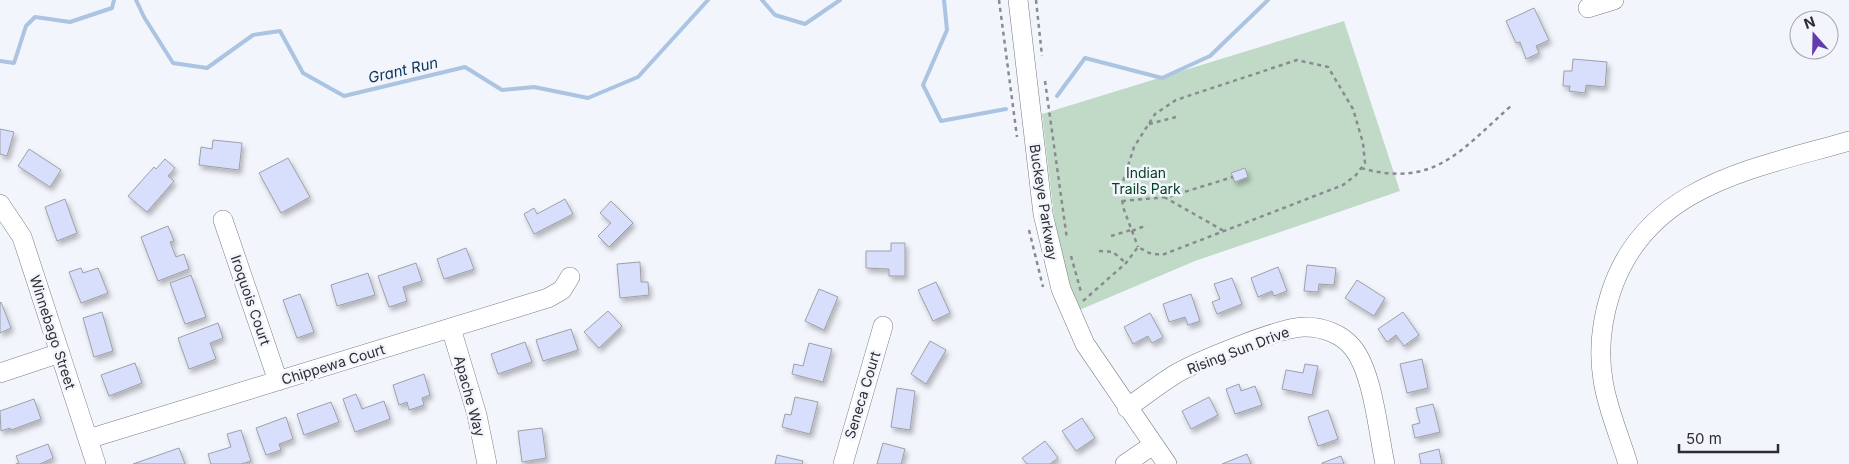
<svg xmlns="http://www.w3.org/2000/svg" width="1849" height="464" viewBox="0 0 1849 464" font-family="Inter,sans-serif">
	<defs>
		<filter id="shadow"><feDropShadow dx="2.5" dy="4" stdDeviation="2.5" flood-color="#0004"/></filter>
	</defs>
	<rect width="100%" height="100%" fill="#f3f5fd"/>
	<path fill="#c1dac8" d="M1344 21 1400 191 1195 261 1077 311 1057 242 1042 114Z"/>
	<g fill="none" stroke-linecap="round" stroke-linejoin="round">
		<path stroke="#aac4e1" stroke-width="4" d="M136 0 144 17 173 63 207 68 253 35 280 31 303 73 344 96 465 67 502 90 534 87 588 98 638 77 708 0
			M762 0 775 15 805 24 840 0
			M944 0 947 30 923 85 941 121 1006 109
			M0 61 14 63 26 26 35 17 70 22 112 8 114 0
			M1057 96 1085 58 1162 78 1210 56 1268 0"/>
	</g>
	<path fill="#d8dffc" stroke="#9ea0a7" filter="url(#shadow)" d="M1534 8 1549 40 1536 46 1539 53 1526 59 1520 42 1516 43 1506 21Z
		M1573 59 1607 62 1605 87 1586 85 1585 93 1569 91 1570 86H1563L1564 71H1572Z
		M0 129 14 132 7 156 0 154Z
		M213 140 242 143 239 170 199 165 201 147 212 149Z
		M29 149 61 170 50 187 18 166Z
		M288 158 310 197 281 213 259 173Z
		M165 159 175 168 168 176 174 181 147 212 128 196 154 167 156 169Z
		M1245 168 1248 177 1235 182 1231 173Z
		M65 199 77 233 57 241 45 207Z
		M565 199 573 214 534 234 524 214 534 208 537 214Z
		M611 201 633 223 609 247 598 236 611 223 600 213Z
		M168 226 174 241 170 242 176 257 184 254 189 269 158 281 141 237Z
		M891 243H905V276H889V269L866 268V251H891Z
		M466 248 474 269 444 279 437 259Z
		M640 262 641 282H648L649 295 620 298 617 264Z
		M416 263 422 281 403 287 407 301 389 307 378 276Z
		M1307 265 1336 268 1334 285 1319 284 1318 292 1304 291Z
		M1278 267 1287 291 1274 296 1272 291 1258 297 1251 278Z
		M81 268 83 273 98 268 108 293 81 303 69 272Z
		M368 273 375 295 337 306 331 285Z
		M191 275 206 317 185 324 170 283Z
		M1232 278 1242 304 1217 314 1212 302 1220 299 1214 284Z
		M1357 280 1385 298 1374 316 1345 298Z
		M936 282 950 313 933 321 918 290Z
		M819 289 838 297 824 330 805 321Z
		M300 294 314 332 297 338 283 300Z
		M1191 294 1200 321 1188 325 1185 317 1169 322 1163 304Z
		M1 302 11 328 0 333V303Z
		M608 311 622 326 599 348 584 332Z
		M102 312 113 351 94 357 83 318Z
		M1403 312 1419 335 1404 346 1396 335 1387 342 1378 329Z
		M1150 313 1163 337 1152 343 1148 336 1133 344 1124 327Z
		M218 323 223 338 210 343 216 359 189 369 178 338Z
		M571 329 578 350 543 361 536 340Z
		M930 341 946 350 926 384 911 374Z
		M525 342 532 362 498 374 491 354Z
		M809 343 832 349 823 382 792 374 794 364 803 366Z
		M1422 359 1428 388 1407 393 1400 364Z
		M135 363 142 383 109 396 101 375Z
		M1305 364 1318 366 1312 395 1282 389 1286 370 1303 373Z
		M424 374 430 395 422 398 424 405 409 410 407 402 399 405 393 385Z
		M1239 384 1241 391 1255 386 1262 405 1235 414 1226 389Z
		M897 388 915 391 910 430 891 427Z
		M356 394 362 409 384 401 390 419 355 432 343 399Z
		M795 397 818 402 810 434 782 427 785 414 791 415Z
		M1209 397 1218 415 1191 429 1182 411Z
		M34 399 41 419 11 430 10 428 1 431 0 411Z
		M331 402 339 422 304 435 297 414Z
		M1433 404 1440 432 1415 438 1412 425 1420 423 1416 408Z
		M1328 410 1338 439 1318 446 1308 417Z
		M286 417 293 439 279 444 281 450 266 455 256 428Z
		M1082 418 1095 438 1076 451 1062 431Z
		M542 428 546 458 522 462 518 431Z
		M241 430 251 461 241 464H211L208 454 231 447 227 434Z
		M1045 441 1058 458 1050 464H1027L1022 458Z
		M883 443 905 449 901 464H877Z
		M48 444 53 458 40 464H16L19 463 16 456Z
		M179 448 185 464H133Z
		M1439 449 1442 464H1421L1419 454Z
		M1247 454 1251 464H1222Z
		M777 455 803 461 802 464H775Z
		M1341 456 1344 464H1322V463Z"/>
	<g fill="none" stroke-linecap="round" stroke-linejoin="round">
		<defs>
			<path id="minor" d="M1018 0 1043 214 1061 289 1085 344 1167 464
				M1588 8 1614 0
				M0 204 22 237 96 464
				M223 220 278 381
				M451 328 477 415 487 464
				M0 373 60 353
				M1127 408C1143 397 1158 385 1174 375 1195 362 1283 326 1305 327 1323 327 1342 334 1353 348 1373 373 1378 431 1385 464
				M88 439 548 298 562 290 570 277
				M843 464 883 326
				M1125 464 1153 445
				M1628 464C1620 437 1607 408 1603 380 1598 350 1601 324 1610 295 1644 185 1753 169 1849 141"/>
		</defs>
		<use href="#minor" stroke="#7a7c83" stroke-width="20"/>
		<path stroke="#898b90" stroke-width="2.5" stroke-dasharray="4 4" stroke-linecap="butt" d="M999 0 1017 137
			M1036 0 1042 56
			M1045 81 1067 239
			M1149 124 1176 117
			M1361 168C1435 189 1462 149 1512 105
			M1164 197 1224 231
			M1122 201 1168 197 1233 177
			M1029 230 1043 287
			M1132 231 1147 225
			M1111 236 1131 230
			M1099 251 1113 252 1126 263
			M1071 256 1081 292
			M1083 301 1126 263 1138 247 1149 253 1162 255 1343 185 1356 175 1365 163 1363 143 1353 109 1328 67 1297 60 1176 100 1155 114 1134 147 1121 188 1123 207 1138 247"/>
		<use href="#minor" stroke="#fff" stroke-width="19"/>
	</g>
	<g text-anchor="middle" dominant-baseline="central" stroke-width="5" stroke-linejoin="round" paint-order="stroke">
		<g font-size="14" fill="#074122" stroke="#f3f5fd">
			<text x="1146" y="172">Indian<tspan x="1146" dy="16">Trails Park</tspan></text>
		</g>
		<g font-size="14" fill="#2d2e31" stroke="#f3f5fd">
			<text transform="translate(1044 202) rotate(81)">Buckeye Parkway</text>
			<text transform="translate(251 300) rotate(71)">Iroquois Court</text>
			<text transform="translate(53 332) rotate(72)">Winnebago Street</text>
			<text transform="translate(1238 350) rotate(-21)">Rising Sun Drive</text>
			<text transform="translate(333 364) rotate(-17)">Chippewa Court</text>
			<text transform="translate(862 395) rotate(-73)">Seneca Court</text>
			<text transform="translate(470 396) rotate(75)">Apache Way</text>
		</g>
		<g font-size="15" font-style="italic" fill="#0d345a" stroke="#f3f5fd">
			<text transform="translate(403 70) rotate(-13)">Grant Run</text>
		</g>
	</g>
	<g transform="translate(1814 35) rotate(340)"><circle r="24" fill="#f3f5fd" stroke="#a4a5ab"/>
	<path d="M0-4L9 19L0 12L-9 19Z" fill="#6539b1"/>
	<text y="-8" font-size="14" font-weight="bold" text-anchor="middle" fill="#2d2e31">N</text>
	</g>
	<path d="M1679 444v8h99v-8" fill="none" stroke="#2d2e31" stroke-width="2.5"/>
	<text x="1686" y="444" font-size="15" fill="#2d2e31" stroke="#f3f5fd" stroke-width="4" paint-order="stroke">50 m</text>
</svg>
